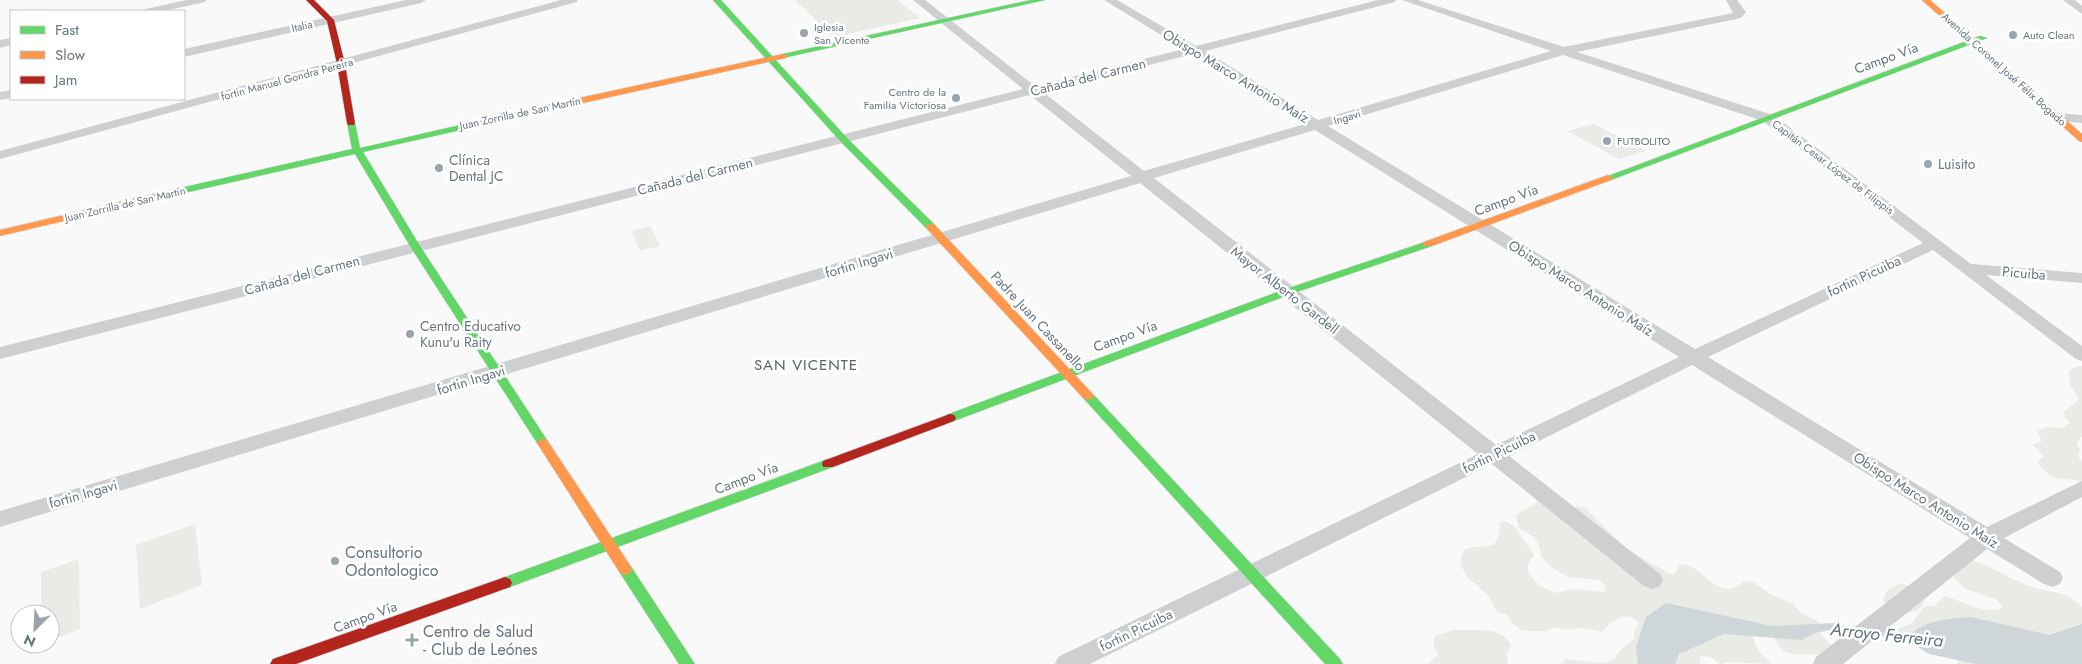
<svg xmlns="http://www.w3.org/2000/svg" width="2082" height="664" viewBox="0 0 2082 664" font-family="Jost,sans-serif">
	<rect width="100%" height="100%" fill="#f9f9f9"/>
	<path fill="#e8ebe6" d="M795 0H897L920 18 834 37Z
		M1594 124 1646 151 1619 159 1567 131Z
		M650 226 660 246 640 251 631 231Z
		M2082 366V436L2077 443 2080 450 2078 456 2082 462V482C2057 474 2058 488 2037 462L2044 456 2032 445 2042 441 2037 431 2048 427 2064 428 2070 422 2064 416V412L2079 399 2070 385 2069 372 2075 367Z
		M1541 500 1571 509 1576 506 1585 508 1628 550 1670 574H1675L1679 566 1685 564C1707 571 1721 604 1744 581L1753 582 1774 596 1793 604 1802 614 1816 620 1823 627 1820 633 1833 647 1823 655 1793 654 1782 651 1771 635 1751 633 1758 650 1772 664 1727 662 1720 664 1710 657 1700 656V664H1561L1566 659 1598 663 1607 662 1615 658 1620 650 1634 639V632L1639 623C1626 608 1611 622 1602 632L1581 628 1568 630 1554 627 1547 631H1523L1514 625 1506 614 1497 612 1488 595 1466 576 1460 562 1464 550C1485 541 1499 557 1500 523L1504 520 1515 527 1534 555C1532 559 1528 562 1528 566 1527 580 1547 591 1558 593L1573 589 1604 592 1606 586 1600 580 1568 577 1555 570 1541 557C1541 541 1532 535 1519 528L1516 515Z
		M195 524 202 585 140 609 136 545Z
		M79 559 80 629 50 641V614H41V572Z
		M1965 559C1991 564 2006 578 2029 586 2048 593 2068 590 2082 607V664H1958L1959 658 1932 649 1923 650 1895 637 1894 630 1911 624C1916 618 1920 612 1925 606H1934L1945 596C1962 601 1985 616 2003 607L1997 600 1964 588 1947 570Z
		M1899 584C1911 584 1920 591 1924 602 1917 619 1895 613 1884 602 1883 591 1891 588 1899 584Z
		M1454 630C1473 631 1501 625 1511 645L1507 654 1508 664H1428L1438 655 1433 643 1435 636Z"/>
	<path fill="#ced6d9" d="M1666 603 1772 626 1835 623 1801 640 1724 634 1679 654 1675 664H1638L1636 647 1646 617Z
		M1971 617 2049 635 2082 624V664H1976L1929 654 1906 639C1922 620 1947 619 1971 617Z"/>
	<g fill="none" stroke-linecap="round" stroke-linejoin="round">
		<path stroke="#ced6d9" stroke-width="6" d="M1820 629 1829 627 1856 630
			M1875 632 1914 637"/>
		<defs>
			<path id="fast" d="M713 0H721L847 138 935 225 936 227 935 229H927L841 142Z
				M1031 0H1045L783 58 779 56 783 54Z
				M1980 36 1987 38 1611 180 1608 181 1603 178Z
				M556 103 559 104V108L363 152 420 246 547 440 549 443 547 446H539L410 246 355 154 180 194 175 191 180 188 352 149 347 123 351 120 355 123 360 148Z
				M1428 241 1433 244 1432 246 1291 294 954 421H946L944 418 946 415 1283 290Z
				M1088 392 1092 393 1340 659 1343 664H1325L1084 399 1082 396 1084 393Z
				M828 459 833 461 834 464 833 467 510 587 505 589 500 587 498 583 500 579Z
				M625 563 630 565 695 664H679L620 573 618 569 620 565Z"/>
			<path id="slow" d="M1922 0H1930L2082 134V142L2079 141Z
				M783 54 787 56 786 58 556 109 552 106 556 103Z
				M1608 175 1613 178 1611 180 1432 246H1424L1423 244 1424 242Z
				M180 188 183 189V193L0 236V230Z
				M931 224 935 225 1092 393 1094 396 1092 399H1084L927 229 926 227 927 225Z
				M543 439 547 440 630 565 632 569 630 573 625 575 620 573 537 443 539 440Z"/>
			<path id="jam" d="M306 0H314L334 20 345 64 355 123 354 125H348L347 123 337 64 327 21Z
				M950 414 954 415 956 418 954 421 833 467H823L822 464 823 461Z
				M505 577 510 579 512 583 510 587 296 664H270L273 659Z"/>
		</defs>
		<use href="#fast" stroke="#d5d6d7" stroke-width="1"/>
		<use href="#slow" stroke="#d5d6d7" stroke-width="1"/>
		<use href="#jam" stroke="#d5d6d7" stroke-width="1"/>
		<path fill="#cecfd0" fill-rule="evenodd" d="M186 0H206L205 2 164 11H144L146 9Z
			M406 0H426L421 3 184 57V49Z
			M561 0H578L577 2 0 159V151Z
			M913 0H925L1035 86 1184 49 1104 0H1117L1196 46 1378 0H1396L1395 2 1205 51 1318 120 1551 51 1402 0H1418L1564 47 1733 13 1726 0H1737L1746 12 1741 18 1577 52 1773 115 1971 264 2082 273V283L1986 275 2082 346V361L2076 359 1933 250 1708 357 1987 527 2082 481V497L2004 538 2060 572 2063 578 2060 584 2052 587 2044 584 1987 549 1843 664H1813L1816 657 1970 538 1692 365 1509 456 1660 574 1663 580 1660 586 1652 589 1644 586 1492 464 1090 664H1055L1058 657 1478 454 1140 183 0 527V511L1131 176 1030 95 0 359V347L1023 89ZM1193 54 1305 124 1144 171 1043 92ZM1563 55 1763 121 1923 243 1695 349 1328 126ZM1315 130 1679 357 1496 445 1154 178Z
			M2063 0H2075L2082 6V14Z
			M11 38V45L0 48V40Z
			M11 90V98L0 100V92Z
			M2058 113 2082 115V123L2053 120 2051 117 2053 114Z"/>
		<use href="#fast" fill="#63d668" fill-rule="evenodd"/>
		<use href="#slow" fill="#ff974d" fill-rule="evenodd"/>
		<use href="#jam" fill="#b3261e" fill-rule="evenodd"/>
	</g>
	<g fill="#99a4ac" stroke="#fff" stroke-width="2">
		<circle cx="804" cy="33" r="5"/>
		<circle cx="2013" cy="35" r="5"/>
		<circle cx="956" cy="98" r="5"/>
		<circle cx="1607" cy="141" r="5"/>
		<circle cx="1928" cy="164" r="5"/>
		<circle cx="439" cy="168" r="5"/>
		<circle cx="410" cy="334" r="5"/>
		<circle cx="335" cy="561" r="5"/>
		<path d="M409.5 632.5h5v5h5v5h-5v5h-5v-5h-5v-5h5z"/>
	</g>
	<g text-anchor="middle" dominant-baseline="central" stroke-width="5" stroke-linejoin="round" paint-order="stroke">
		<g font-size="11" fill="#657683" stroke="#fff">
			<text transform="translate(302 26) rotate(-13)">Italia</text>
			<text transform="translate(2004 69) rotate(42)">Avenida Coronel José Félix Bogado</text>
			<text transform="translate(287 79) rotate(-15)">fortin Manuel Gondra Pereira</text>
			<text transform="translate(520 113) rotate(-12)">Juan Zorrilla de San Martín</text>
			<text transform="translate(1347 117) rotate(-17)">Ingavi</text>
			<text transform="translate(1833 167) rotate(37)">Capitán Cesar López de Filippis</text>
			<text transform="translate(125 204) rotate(-13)">Juan Zorrilla de San Martín</text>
		</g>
		<g font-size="11" fill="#657683" stroke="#fff" text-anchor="start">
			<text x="814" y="27">Iglesia<tspan x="814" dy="13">San Vicente</tspan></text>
			<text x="2023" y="35">Auto Clean</text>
			<text x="946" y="92" text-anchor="end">Centro de la<tspan x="946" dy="13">Familia Victoriosa</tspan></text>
			<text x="1617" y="141">FUTBOLITO</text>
		</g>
		<g font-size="14" fill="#657683" stroke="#fff">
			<text transform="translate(1886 58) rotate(-20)">Campo Vía</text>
			<text transform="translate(1236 76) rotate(31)">Obispo Marco Antonio Maíz</text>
			<text transform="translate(1088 77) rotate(-14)">Cañada del Carmen</text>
			<text transform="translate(695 176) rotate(-14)">Cañada del Carmen</text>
			<text transform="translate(1506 200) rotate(-20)">Campo Vía</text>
			<text transform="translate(859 263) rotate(-17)">fortin Ingavi</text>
			<text transform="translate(2024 273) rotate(5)">Picuiba</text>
			<text transform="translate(302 275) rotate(-15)">Cañada del Carmen</text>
			<text transform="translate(1864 276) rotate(-25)">fortin Picuiba</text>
			<text transform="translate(1581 288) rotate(32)">Obispo Marco Antonio Maíz</text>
			<text transform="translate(1285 290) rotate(38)">Mayor Alberto Gardell</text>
			<text transform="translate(1038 321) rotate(47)">Padre Juan Cassanello</text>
			<text transform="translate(1125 336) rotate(-20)">Campo Vía</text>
			<text transform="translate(471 380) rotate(-17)">fortin Ingavi</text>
			<text transform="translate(1499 452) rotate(-26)">fortin Picuiba</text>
			<text transform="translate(746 478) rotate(-21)">Campo Vía</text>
			<text transform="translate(83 494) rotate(-16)">fortin Ingavi</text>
			<text transform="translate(1926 500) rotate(32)">Obispo Marco Antonio Maíz</text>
			<text transform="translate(365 617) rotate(-20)">Campo Vía</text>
			<text transform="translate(1136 630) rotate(-26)">fortin Picuiba</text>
		</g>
		<g font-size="14" fill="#657683" stroke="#fff" text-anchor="start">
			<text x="449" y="160">Clínica<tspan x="449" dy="16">Dental JC</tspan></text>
			<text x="1938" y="164">Luisito</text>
			<text x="420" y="326">Centro Educativo<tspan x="420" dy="16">Kunu'u Raity</tspan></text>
		</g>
		<g font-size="15" letter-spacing="1" fill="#57646e" stroke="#fff">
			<text x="806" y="365">SAN VICENTE</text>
		</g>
		<g font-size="16" fill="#657683" stroke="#fff" text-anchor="start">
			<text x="345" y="552">Consultorio<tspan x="345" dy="18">Odontologico</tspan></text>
			<text x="423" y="631">Centro de Salud<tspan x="423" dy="18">- Club de Leónes</tspan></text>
		</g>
		<g font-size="18" font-style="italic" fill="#60757c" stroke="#fff">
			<text transform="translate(1887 635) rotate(6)">Arroyo Ferreira</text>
		</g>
	</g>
	<rect x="10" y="10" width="175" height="90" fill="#ffffff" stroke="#c1c8cd"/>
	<rect x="20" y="26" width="25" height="8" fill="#63d668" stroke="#c1c8cd"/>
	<text x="55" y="35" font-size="15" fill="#657683">Fast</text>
	<rect x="20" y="51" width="25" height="8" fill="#ff974d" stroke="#c1c8cd"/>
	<text x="55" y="60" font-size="15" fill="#657683">Slow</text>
	<rect x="20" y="76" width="25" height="8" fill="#b3261e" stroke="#c1c8cd"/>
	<text x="55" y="85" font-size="15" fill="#657683">Jam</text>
	<g transform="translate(35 629) rotate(204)"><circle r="24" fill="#ffffff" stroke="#c1c8cd"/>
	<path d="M0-4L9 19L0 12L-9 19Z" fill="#99a4ac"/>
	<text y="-8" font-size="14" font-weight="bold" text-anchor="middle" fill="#657683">N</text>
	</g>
</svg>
